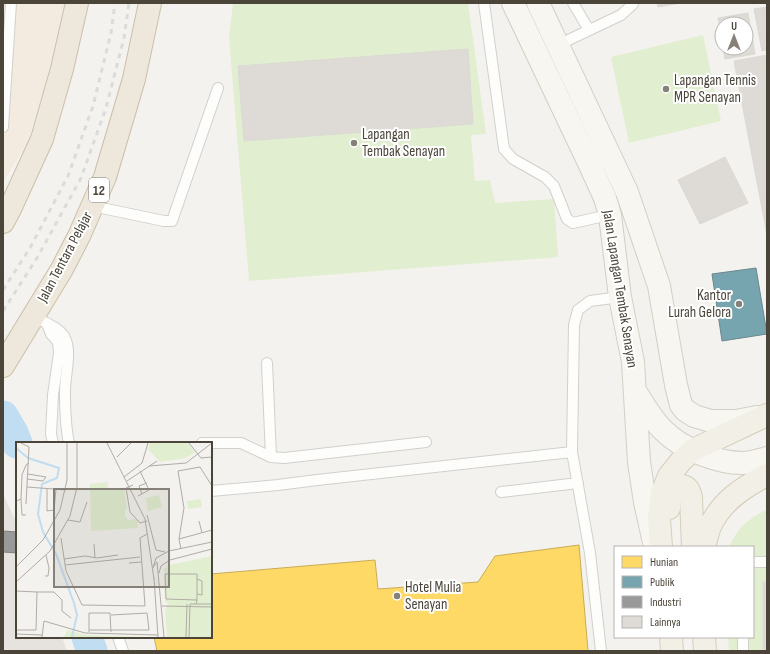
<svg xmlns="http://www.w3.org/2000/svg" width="770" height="654" viewBox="0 0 770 654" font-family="'Sofia Sans Condensed',sans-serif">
	<rect width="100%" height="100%" fill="#f4f2ee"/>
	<path fill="#f3ebdf" d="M3 3H68L67 13 28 142 3 182Z"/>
	<path fill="#e6e2de" d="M3 494 17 524V637H62L67 651H3Z"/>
	<path fill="#e1eecf" d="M233 3H468L486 134 471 135 475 181 490 180 495 203 554 199 558 257 249 281 229 37Z
		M703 35 721 121 629 143 611 57Z
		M767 510V651H729L728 637H753V547H729C737 529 748 518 767 510Z"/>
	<path fill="#ffd966" stroke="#c9ac58" d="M579 545 588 651H157L154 637H211V574L375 560 378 589 478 582 495 556Z"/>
	<path fill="#76a5af" stroke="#69888c" d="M756 268 767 334 722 341 712 274Z"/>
	<path fill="#999" stroke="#82807c" d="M3 531 17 532V553L3 552Z"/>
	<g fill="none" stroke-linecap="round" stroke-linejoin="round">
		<path stroke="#c0ddf1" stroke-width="31" d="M3 416 13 433 17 443
			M87 637 92 651"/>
	</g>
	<path fill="#dedbd6" stroke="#dcd9d4" d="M657 3H680L658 7Z
		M767 7V50L762 51 754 9Z
		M748 13 755 54 725 59 723 48H746V24H722V40L718 18Z
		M468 49 473 124 244 141 238 66Z
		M767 55V235L734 61Z
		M725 157 748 203 700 224 678 180Z
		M763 582H767V651H763Z"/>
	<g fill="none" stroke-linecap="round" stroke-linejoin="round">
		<defs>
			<path id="lane" d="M484 3 504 149 513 159 545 177 554 186 567 219 573 223 613 214
				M573 3 589 30
				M558 45 621 15 633 4V3
				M3 127 11 3
				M92 206 164 221H172L218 88
				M32 316C43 322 60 327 65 338 72 352 65 375 65 391 65 408 65 425 69 443
				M47 324 51 334 58 342 59 353 53 395 51 434 53 443
				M267 363 271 457
				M202 443H241L271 457 284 458 426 442
				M211 491 278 485 317 480 572 452
				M501 492 578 483
				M753 562H767
				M118 637 123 651
				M743 637V651
				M601 651 590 553 572 452 574 325 578 310 590 301 620 297"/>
			<path id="secondary" d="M513 3 589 163 605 198 610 215 620 297 633 362 639 462 645 502 655 547
				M538 3 627 192 659 286 676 385 681 405 685 410 694 416 711 421H736L757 417
				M635 391C644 404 652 420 664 431 682 449 717 463 743 463 751 463 759 460 767 458"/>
			<path id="primary" d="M669 508V501L671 490C682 483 689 485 691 498L693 547
				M661 547 659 518 662 493 669 476 681 461 693 450 767 415
				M704 547C706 541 707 535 709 529 719 503 743 487 767 475
				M671 637 672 651
				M704 637 705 651"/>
			<path id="highway" d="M3 222 10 209 42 139 62 69 77 3
				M3 366 62 269 79 236 105 177 134 79 150 3"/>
		</defs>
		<use href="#lane" stroke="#d2d0cb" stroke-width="12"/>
		<use href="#secondary" stroke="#d3cfc5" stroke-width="24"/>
		<use href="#primary" stroke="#d6cebb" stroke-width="24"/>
		<use href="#highway" stroke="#ccbfa9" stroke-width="24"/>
		<use href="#lane" stroke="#fdfdfc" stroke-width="10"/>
		<use href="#secondary" stroke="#f7f6f1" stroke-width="22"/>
		<use href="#primary" stroke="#f2efe6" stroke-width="22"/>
		<use href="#highway" stroke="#ede8db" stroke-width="22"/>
		<path stroke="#dbdbda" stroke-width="3" stroke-dasharray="5 5" stroke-linecap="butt" d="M3 290 30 248 68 176 93 106 111 33 115 3
			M3 311 37 258 81 178 106 108 124 38 129 3"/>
	</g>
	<g fill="#868178" stroke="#fff" stroke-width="1.5">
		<circle cx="666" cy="89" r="4"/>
		<circle cx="354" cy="143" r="4"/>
		<circle cx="739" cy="304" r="4"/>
		<circle cx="397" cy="596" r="4"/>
	</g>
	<g text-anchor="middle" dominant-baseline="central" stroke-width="4" stroke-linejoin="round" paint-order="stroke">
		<rect fill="#fff" stroke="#817c74" stroke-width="1" x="89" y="178" width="20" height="24" rx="3"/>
		<g font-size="14" font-weight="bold" fill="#4b4439">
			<text x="99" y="190">12</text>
		</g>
		<g font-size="15" fill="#4b4439" stroke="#fff" text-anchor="start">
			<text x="674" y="80">Lapangan Tennis<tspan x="674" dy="17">MPR Senayan</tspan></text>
			<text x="362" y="134">Lapangan<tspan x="362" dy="17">Tembak Senayan</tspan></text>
			<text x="731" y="295" text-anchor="end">Kantor<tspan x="731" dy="17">Lurah Gelora</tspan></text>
			<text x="405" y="587">Hotel Mulia<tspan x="405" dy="17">Senayan</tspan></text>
		</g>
		<g font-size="15" fill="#4b4439" stroke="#fff">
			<text transform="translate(65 257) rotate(-62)">Jalan Tentara Pelajar</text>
			<text transform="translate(620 289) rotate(81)">Jalan Lapangan Tembak Senayan</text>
		</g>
	</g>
	<g transform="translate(16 442)">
		<rect width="196" height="196" fill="#f4f2ee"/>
		<path d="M134 1H172L179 10 170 16 144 20 132 7ZM92 40V47L108 46 111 67 109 68V74L112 78 121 77 122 86 75 89 74 42ZM143 53 146 65 132 69 130 56ZM185 57 186 65 172 67 171 59ZM196 114V195H151L149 169 152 161 149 159 148 127 154 123ZM51 188 70 193 132 195H48Z" fill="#e1eecf"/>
		<path fill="none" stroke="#c0ddf1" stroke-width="2" d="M0 6 12 16 43 26 41 36 26 42 22 72 27 90 40 112 58 161 61 173 56 195"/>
		<path fill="none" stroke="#b0aca6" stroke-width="1" d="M5 1 13 5 10 62M91 1 129 77 138 137M173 1 185 16 196 15M101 15 115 1M133 24 170 21 196 1M108 35 126 21 132 1M11 37 27 39 30 35 12 32M111 39 141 19M117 43 110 46 114 70 124 81 131 79M11 45 50 48M31 47V69L38 68 40 47M126 52 123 44 131 41M122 54 133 48 124 29M5 57 6 73H10M0 59 5 57 6 33 10 23 13 21M131 73 140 108 149 110M52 78 64 80 71 60M183 79 186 91M45 96 50 129 66 163 129 164 124 96 131 92M163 97 196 88M78 102 79 116M165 107 163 97 168 66 162 29 184 25 196 44M48 117 69 114 81 116 102 113M113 121 125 120M49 123 124 115M138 124 141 120 148 195M0 125 27 98 44 68 51 38V1M137 126 140 116 153 109 196 100M143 131 145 124 154 118 196 107M29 134H32L33 126 30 113M138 136 142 195M0 140 34 109 54 74 61 45V1M0 149 21 150 20 188H0M21 150H38L46 158V169L55 176M181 152 186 153V139L181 137M180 162 181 159V132H149L150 157 181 158M146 164 196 165M73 188H133L131 171 95 173M73 190V171H94L95 190M0 192 26 193M26 195 28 179 69 191 142 193M170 195 171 162M173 195 174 162H196"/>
		<path fill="#868178" fill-opacity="0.15" stroke="#868178" stroke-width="2" d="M38 47H153V145H38Z"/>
		<rect width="196" height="196" fill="none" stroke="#4b4439" stroke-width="2"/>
	</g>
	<rect width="770" height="654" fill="none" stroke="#4b4439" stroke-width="8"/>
	<rect x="614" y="546" width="140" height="92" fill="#ffffff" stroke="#b7b4b0"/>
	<rect x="622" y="556" width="20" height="12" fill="#ffd966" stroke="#b7b4b0"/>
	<text x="650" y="566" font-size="12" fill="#4b4439">Hunian</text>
	<rect x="622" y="576" width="20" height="12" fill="#76a5af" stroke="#b7b4b0"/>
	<text x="650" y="586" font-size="12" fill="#4b4439">Publik</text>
	<rect x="622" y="596" width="20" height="12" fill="#999999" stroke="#b7b4b0"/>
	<text x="650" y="606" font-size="12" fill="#4b4439">Industri</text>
	<rect x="622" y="616" width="20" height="12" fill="#dedbd6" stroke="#b7b4b0"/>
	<text x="650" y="626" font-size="12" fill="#4b4439">Lainnya</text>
	<g transform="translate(734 36)"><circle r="19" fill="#ffffff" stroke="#b7b4b0"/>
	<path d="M0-3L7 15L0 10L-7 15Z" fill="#868178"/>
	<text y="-6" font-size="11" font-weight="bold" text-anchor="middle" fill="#4b4439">U</text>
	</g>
</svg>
